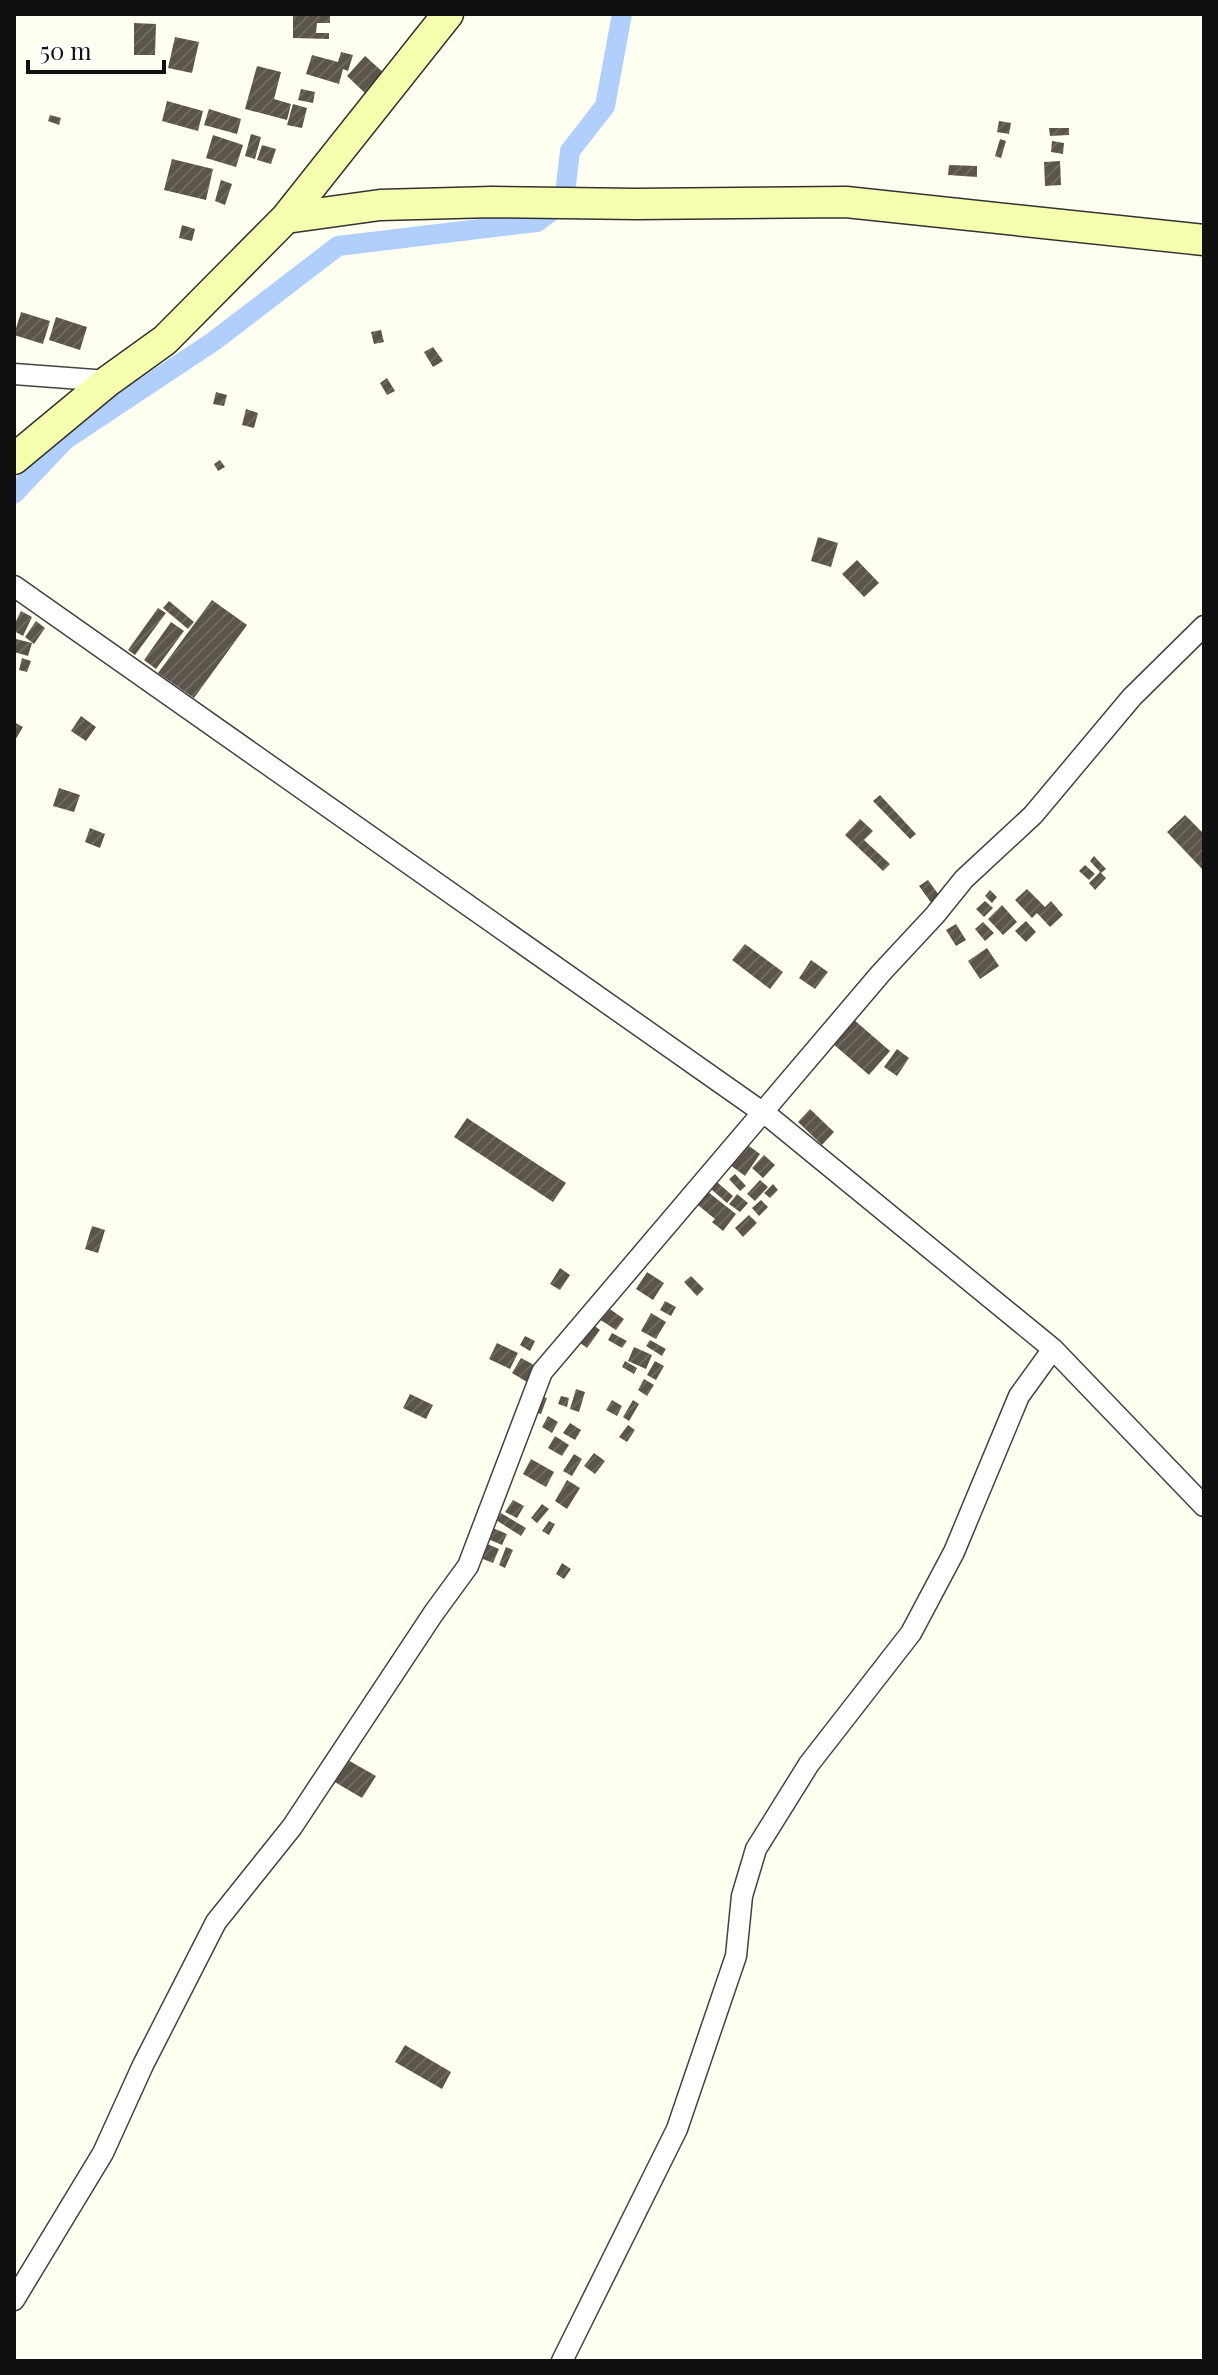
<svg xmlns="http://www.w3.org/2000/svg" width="1218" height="2375" viewBox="0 0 1218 2375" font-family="'Playfair Display',serif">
	<defs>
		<pattern id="building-hatch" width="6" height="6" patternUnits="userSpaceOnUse" patternTransform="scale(2)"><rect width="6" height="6" fill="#5a544a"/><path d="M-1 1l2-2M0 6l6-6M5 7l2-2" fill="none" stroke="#6d6860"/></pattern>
	</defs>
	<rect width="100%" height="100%" fill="#fffff2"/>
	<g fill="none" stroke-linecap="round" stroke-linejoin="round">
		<path stroke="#b0cffd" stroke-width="20" d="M14 494 65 440 214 341 338 246 537 222 564 202 570 151 605 106 622 14"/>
	</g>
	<path fill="url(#building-hatch)" d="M293 14H330V23H317L316 33H329V39L293 38Z
		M134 23 156 24 155 55H134Z
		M175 37 199 42 192 73 168 68Z
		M341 52 353 55 348 71 343 69 339 84 306 74 312 55 338 62Z
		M365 56 384 73 366 94 347 76Z
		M257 66 281 72 274 99 291 104 287 120 245 109Z
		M301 89 315 92 313 103 298 100Z
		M167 101 203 111 198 131 162 121Z
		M293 104 307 108 302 128 287 125Z
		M209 109 241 119 237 134 204 125Z
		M50 115 61 118 59 125 48 121Z
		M999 121 1011 123 1009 134 997 132Z
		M1049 128H1069V135L1050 136Z
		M251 134 261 137 255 159 245 156Z
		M213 135 243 145 236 167 206 158Z
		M1000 139 1006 141 1001 158 995 156Z
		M1052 141 1064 143 1063 154 1051 152Z
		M262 145 276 149 271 164 257 160Z
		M172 159 213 169 206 200 164 190Z
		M1060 161 1061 185 1045 186 1044 162Z
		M949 165 977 166V177L948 175Z
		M221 180 232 184 225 205 215 201Z
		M182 225 195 229 192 241 179 238Z
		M21 312 50 321 43 344 14 335Z
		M56 317 87 327 80 350 49 340Z
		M381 330 384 342 374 344 371 332Z
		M433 347 443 361 433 367 424 352Z
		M387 378 395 391 387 395 380 383Z
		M216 392 227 395 224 406 213 404Z
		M246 409 258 413 254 428 242 425Z
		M220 460 225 467 218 471 214 464Z
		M818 537 838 543 831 567 811 561Z
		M857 560 879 583 864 597 842 574Z
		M212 600 247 625 194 698 158 673Z
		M169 601 194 622 188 629 163 608Z
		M158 608 166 613 135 655 128 650Z
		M21 611 32 617 23 636 14 631V625Z
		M36 621 45 628 34 644 25 637Z
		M171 622 184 631 156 669 144 660Z
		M16 639 32 643 28 656 14 652Z
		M22 658 31 661 27 672 19 670Z
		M81 716 96 727 86 741 71 731Z
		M14 722 23 727 14 742Z
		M59 788 80 795 74 812 53 806Z
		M880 795 916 834 910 839 873 801Z
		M1185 815 1204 834V871L1167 832Z
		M860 819 873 831 864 840 890 864 883 871 845 835Z
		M90 828 105 834 100 848 85 842Z
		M1094 856 1106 869 1101 873 1090 861Z
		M1085 865 1095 874 1089 880 1079 871Z
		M1100 872 1106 878 1095 890 1089 883Z
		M928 880 944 902 935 908 919 886Z
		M1027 889 1045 907 1051 901 1063 915 1050 927 1037 913 1032 918 1015 900Z
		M990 890 997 897 992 903 985 896Z
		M985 901 993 908 984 917 976 909Z
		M1002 905 1017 922 1003 935 988 919Z
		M1026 921 1036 932 1026 942 1015 931Z
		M983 922 994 933 985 941 975 929Z
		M956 924 966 940 956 946 946 930Z
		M745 944 783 972 770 989 732 960Z
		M987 948 999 966 980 979 968 961Z
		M811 960 828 972 815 989 799 978Z
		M853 1019 890 1051 869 1075 832 1043Z
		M897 1049 909 1058 897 1076 884 1067Z
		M810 1109 834 1132 822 1145 798 1122Z
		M467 1118 566 1183 553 1202 454 1137Z
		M741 1140 760 1154 745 1176 726 1162Z
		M764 1155 775 1165 763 1178 752 1168Z
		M735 1174 746 1186 740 1191 729 1179Z
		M710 1176 733 1196 727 1203 704 1183Z
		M760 1180 768 1187 755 1201 747 1194Z
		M773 1184 778 1190 770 1198 764 1193Z
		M703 1188 736 1214 723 1231 712 1222 715 1219 693 1201Z
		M737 1194 748 1203 740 1212 729 1204Z
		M761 1200 768 1207 759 1216 752 1208Z
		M749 1215 757 1223 743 1237 735 1228Z
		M92 1226 105 1230 98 1253 85 1249Z
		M560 1268 570 1275 560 1290 550 1284Z
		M647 1272 664 1283 653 1300 636 1289Z
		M691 1276 704 1289 697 1296 684 1282Z
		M665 1301 676 1307 671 1316 660 1310Z
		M607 1307 624 1319 616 1330 599 1319Z
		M651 1313 666 1322 656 1339 641 1331Z
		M589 1322 600 1330 587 1348 576 1340Z
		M612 1333 627 1341 622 1348 608 1340Z
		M525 1336 535 1341 530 1351 520 1345Z
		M650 1340 666 1349 662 1356 646 1346Z
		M497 1343 518 1353 510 1369 489 1359Z
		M634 1347 652 1355 646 1369 628 1361Z
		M521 1358 536 1366 527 1382 512 1373Z
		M625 1361 637 1368 634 1374 622 1367Z
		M655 1361 664 1366 656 1380 647 1375Z
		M644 1379 654 1385 647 1396 638 1390Z
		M576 1389 585 1392 579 1412 570 1409Z
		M410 1394 433 1405 426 1419 403 1408Z
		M535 1394 547 1398 541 1414 530 1411Z
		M561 1396 569 1398 567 1407 558 1404Z
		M612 1400 622 1406 617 1416 606 1410Z
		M633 1400 639 1404 629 1421 623 1417Z
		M548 1416 558 1422 552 1433 542 1427Z
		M570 1423 581 1430 575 1440 563 1433Z
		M628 1425 635 1430 627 1442 619 1437Z
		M555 1436 569 1445 562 1456 548 1448Z
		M594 1453 605 1461 595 1474 584 1466Z
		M574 1454 582 1459 572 1476 563 1471Z
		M531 1459 554 1472 546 1487 523 1474Z
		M567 1480 580 1488 567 1509 555 1501Z
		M513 1500 524 1506 517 1518 505 1512Z
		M542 1504 549 1509 537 1523 531 1518Z
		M501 1513 526 1528 521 1536 496 1520Z
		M549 1521 555 1524 549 1535 542 1531Z
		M486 1525 507 1534 502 1545 481 1536Z
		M485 1543 499 1549 493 1563 478 1557Z
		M506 1547 513 1550 505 1568 499 1565Z
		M562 1563 571 1569 564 1579 556 1574Z
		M346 1759 376 1776 362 1798 333 1781Z
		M405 2045 451 2072 442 2089 395 2062Z"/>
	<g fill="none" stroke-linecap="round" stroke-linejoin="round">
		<defs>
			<path id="street" d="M14 374 108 381
				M14 586 772 1119 1053 1349 1204 1506
				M14 2300 103 2153 143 2065 216 1922 292 1827 433 1614 468 1566 542 1372 881 973 935 915 964 879 1033 815 1132 697 1204 626
				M562 2361 677 2129 736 1956 742 1896 756 1849 809 1764 911 1633 954 1552 1019 1396 1053 1349"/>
			<path id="secondary" d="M286 218 380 205 492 202 636 204 846 202 1204 240
				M14 459 108 381 165 340 286 218 448 14"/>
		</defs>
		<use href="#street" stroke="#434343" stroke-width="23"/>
		<use href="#secondary" stroke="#323232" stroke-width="33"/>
		<use href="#street" stroke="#fff" stroke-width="20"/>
		<use href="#secondary" stroke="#f6ffad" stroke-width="30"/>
	</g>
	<rect width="1218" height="2375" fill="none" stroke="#101010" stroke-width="32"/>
	<path d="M28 60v12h136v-12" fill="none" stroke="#101010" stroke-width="4"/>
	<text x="40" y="60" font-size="24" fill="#101010" stroke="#ffffff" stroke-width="6" paint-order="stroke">50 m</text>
</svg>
